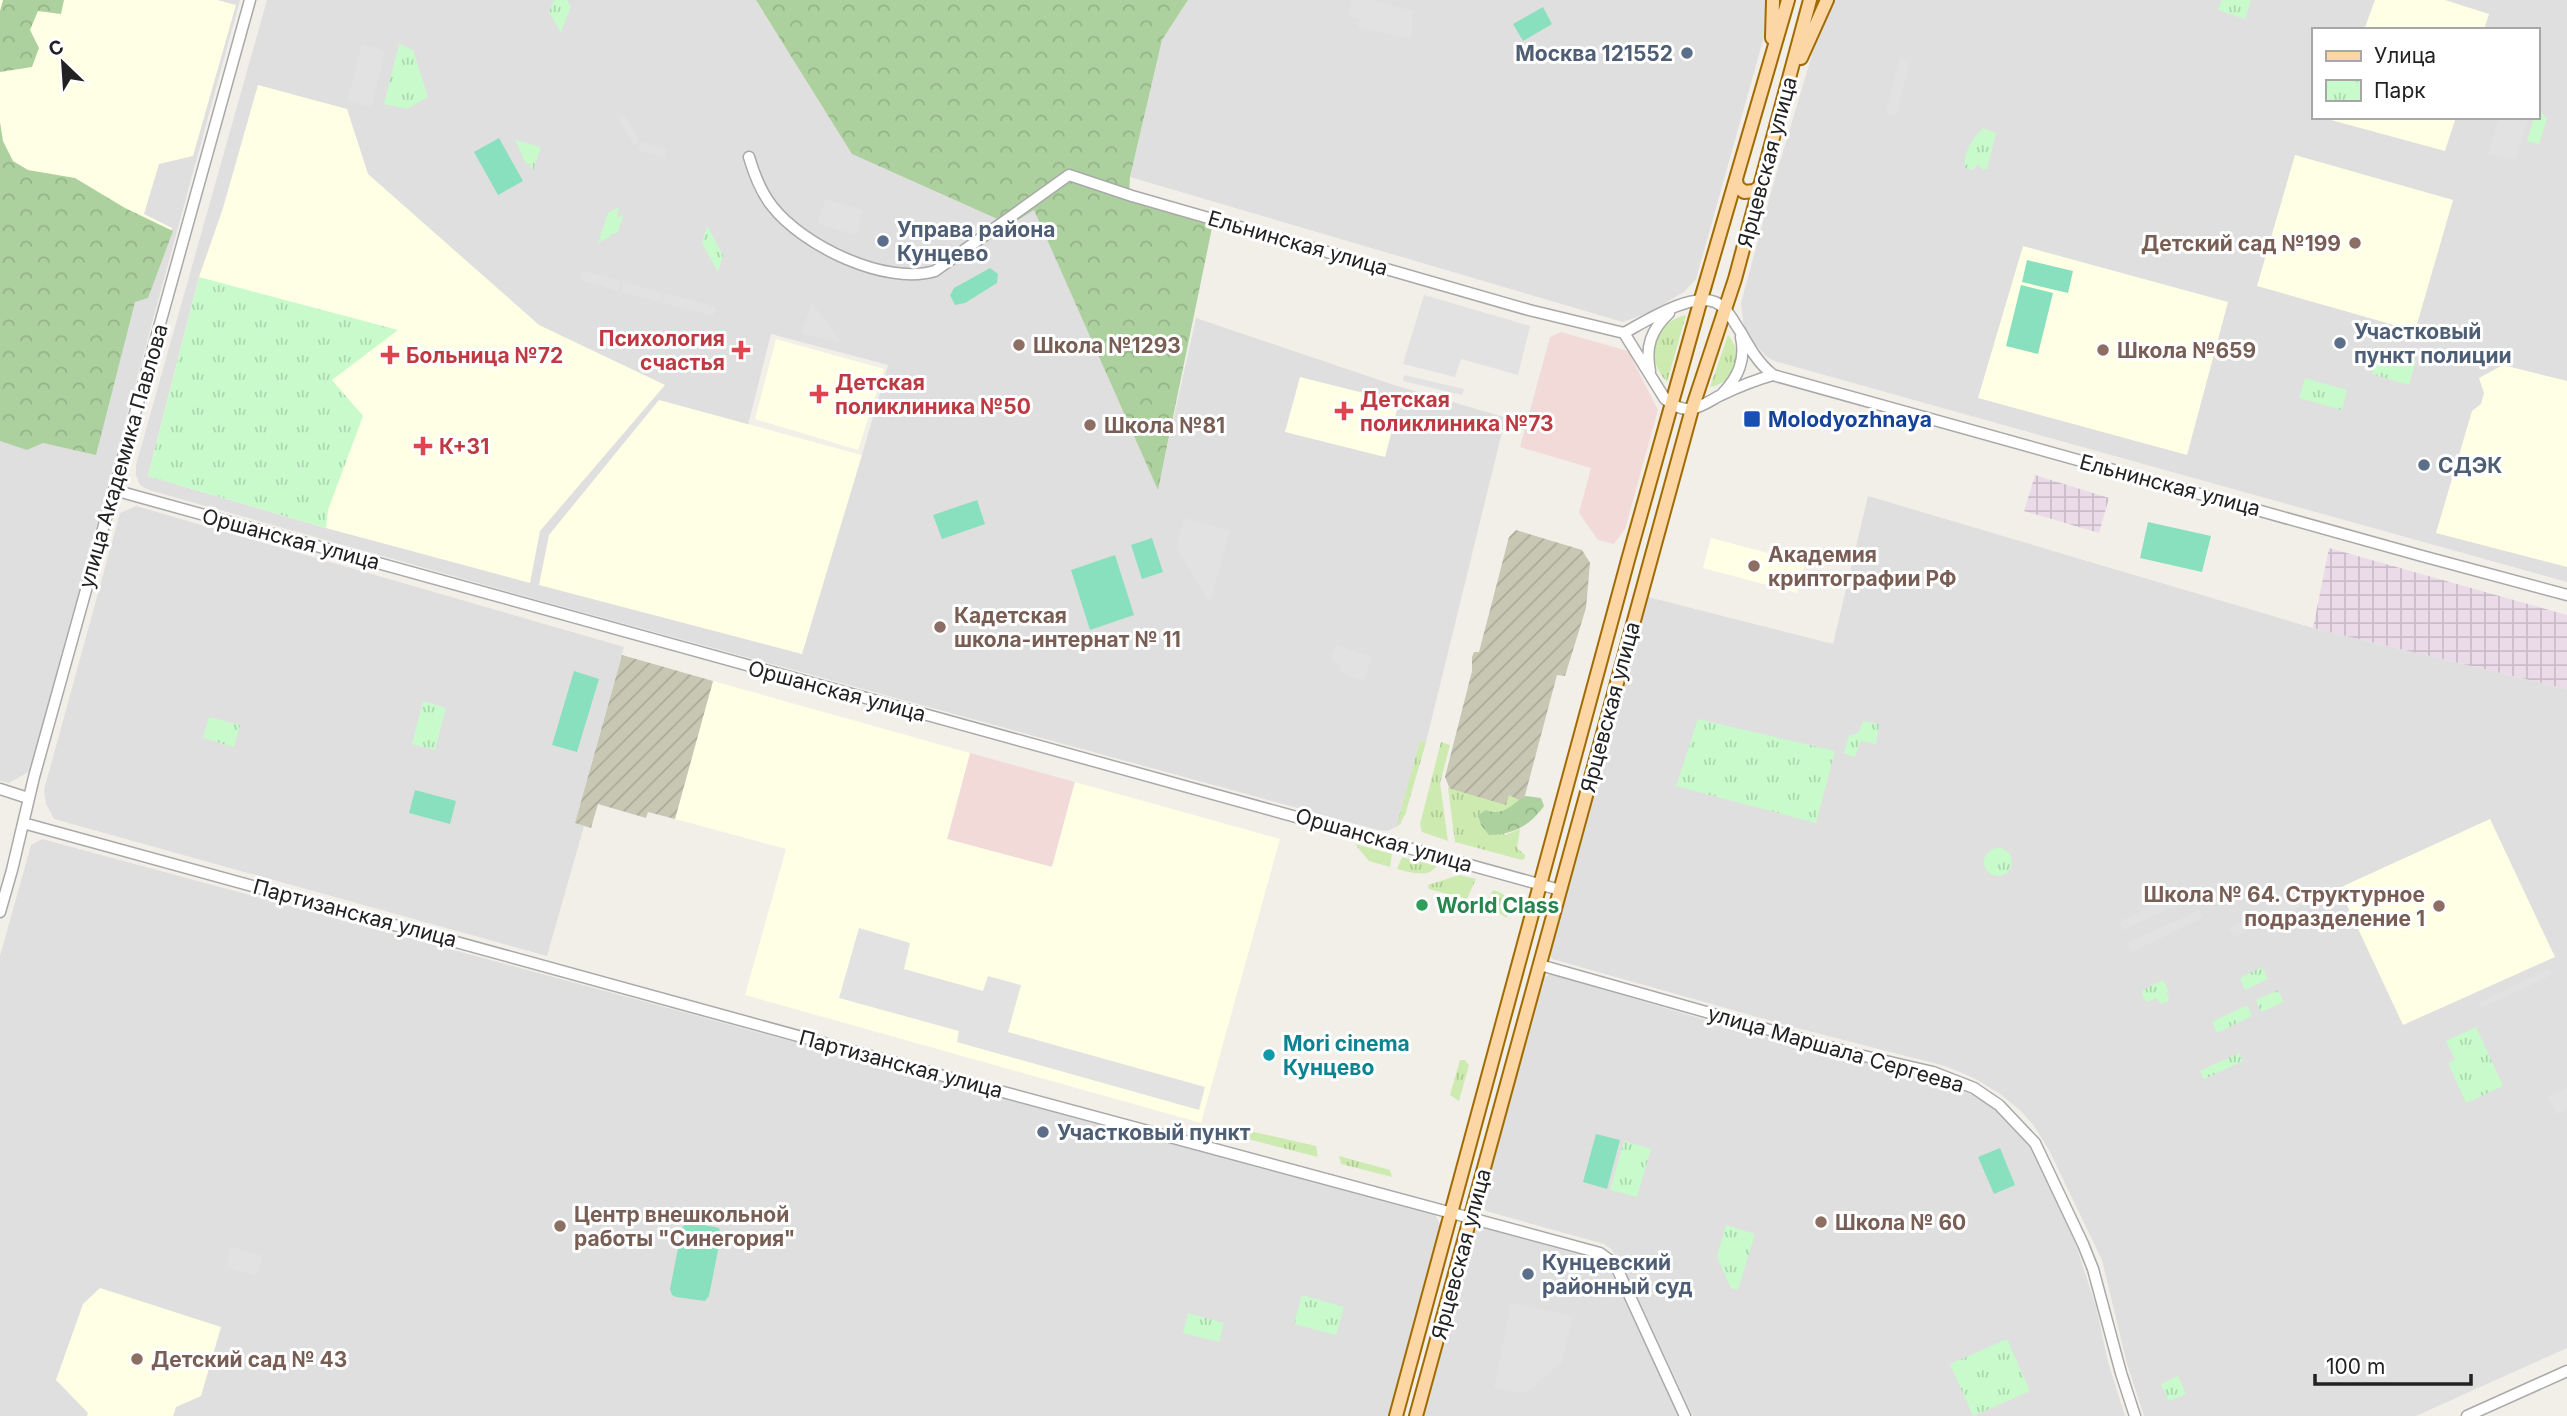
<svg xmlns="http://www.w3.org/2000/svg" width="2567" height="1416" viewBox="0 0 2567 1416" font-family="Inter,sans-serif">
	<defs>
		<pattern id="industrial-grid" width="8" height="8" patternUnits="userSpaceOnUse" patternTransform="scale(1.75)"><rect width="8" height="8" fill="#ebdbe8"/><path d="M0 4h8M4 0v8" fill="none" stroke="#c9bcc7"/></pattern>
		<pattern id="construction-furrows" width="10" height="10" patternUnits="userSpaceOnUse" patternTransform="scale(1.75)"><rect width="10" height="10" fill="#c7c7b4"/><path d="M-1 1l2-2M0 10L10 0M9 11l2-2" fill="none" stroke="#abab9a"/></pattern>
		<pattern id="grass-tufts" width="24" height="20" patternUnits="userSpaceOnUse" patternTransform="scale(1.75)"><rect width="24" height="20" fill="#cdebb0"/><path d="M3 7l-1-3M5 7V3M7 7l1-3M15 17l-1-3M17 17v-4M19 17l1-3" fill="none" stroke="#b0c997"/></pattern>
		<pattern id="forest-crowns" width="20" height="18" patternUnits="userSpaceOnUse" patternTransform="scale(1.75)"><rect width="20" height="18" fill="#add19e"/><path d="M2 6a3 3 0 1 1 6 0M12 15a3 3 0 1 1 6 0" fill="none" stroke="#95b388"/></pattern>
		<pattern id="park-tufts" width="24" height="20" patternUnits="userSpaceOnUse" patternTransform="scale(1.75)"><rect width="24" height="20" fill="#c8facc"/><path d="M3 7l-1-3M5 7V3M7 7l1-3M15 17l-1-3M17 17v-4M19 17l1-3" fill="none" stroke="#acd6af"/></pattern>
	</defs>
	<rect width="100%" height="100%" fill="#f2efe9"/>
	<path fill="#e0dfdf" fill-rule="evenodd" d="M0 0H240L30 771 9 783 0 781Z
		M267 0H756L853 154 1034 209 1158 488 1196 318 1394 385 1504 417 1505 420 1426 742 1401 824 1388 831 1378 830 538 600 149 490 140 485 136 475V465ZM771 334 888 365 862 455 748 425Z
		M1188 0H1770L1769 19 1696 279 1684 292 1650 312 1623 322 1130 177 1162 40Z
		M1834 0H2567V582L1774 361 1767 357 1752 341 1744 328 1741 303 1773 185 1820 28ZM2313 30H2537V117H2313Z
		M1868 496 2313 628 2567 689V1348L2416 1416H2144L2127 1364 2102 1260 2049 1150 2034 1126 2020 1110 2000 1094 1974 1078 1945 1066 1793 1027 1552 959 1550 955 1648 597 1833 644Z
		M136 506 624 647 575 823 584 826 547 956 54 819 46 804 44 790 120 513Z
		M42 839 1435 1215 1442 1227 1389 1416H0V956L31 845Z
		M1550 974 1754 1034 1931 1080 1963 1090 1997 1110 2029 1146 2075 1242 2096 1307 2108 1362 2125 1416H1693L1622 1264 1611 1249 1604 1244 1486 1211 1482 1203 1544 978Z
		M1481 1227 1606 1262 1680 1416H1423L1474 1230Z"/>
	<path fill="#f2dad9" d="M1561 332 1628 351 1658 410 1625 529 1614 544 1598 540 1579 513 1591 468 1520 447 1550 337Z
		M970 753 1075 782 1052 867 947 839Z"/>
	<path fill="url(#industrial-grid)" d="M2035 475 2109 498 2099 533 2024 511Z
		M2329 548 2567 615V689L2313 628Z"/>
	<path fill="#ffffe5" d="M0 0H217L236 5 193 156 159 164 144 214 172 228 155 273 0 226Z
		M2375 0H2445L2489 14 2484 30H2364Z
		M258 85 347 109 368 174 513 302 539 325 665 385 540 531 530 583 326 528 148 476 199 277 223 208Z
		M2332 117H2456L2445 151 2331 120Z
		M2295 155 2453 200 2415 331 2257 286Z
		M2023 246 2228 302 2187 455 1978 398Z
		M776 339 884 369 858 450 755 419Z
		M2503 365 2567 381V567L2436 533 2472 411 2481 404 2484 393 2479 378Z
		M1300 377 1399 402 1385 457 1285 432Z
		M659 400 862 455 802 654 539 585 549 535Z
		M1711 538 1805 563 1797 593 1703 568Z
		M713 681 970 753 947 839 1052 867 1075 782 1280 839 1201 1123 745 995 786 849 675 819Z
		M2490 819 2555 957 2403 1025 2339 888Z
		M100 1288 221 1327 201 1396 176 1407 173 1416H87L88 1413 56 1380 83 1304Z"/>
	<path fill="url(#construction-furrows)" d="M1516 530 1582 550 1590 563 1586 608 1565 676 1557 675 1520 814 1451 792 1445 777 1472 671V657L1474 652H1479L1509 537Z
		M622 655 713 681 675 819 648 812 646 818 598 804 591 828 575 823Z"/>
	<path fill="url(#grass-tufts)" d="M1686 315 1667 382C1643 357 1653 323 1686 315Z
		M1728 335C1745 355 1737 382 1710 387Z
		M1420 741 1426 742 1405 815 1396 828Z
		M1441 742 1450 745 1440 783 1448 841 1422 832 1420 824Z
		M1448 788 1506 805 1509 795 1519 800 1508 810 1495 813 1505 835 1520 829 1517 848 1525 855V858L1522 860 1455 842Z
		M1355 844 1392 854 1390 867 1369 861Z
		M1402 857 1437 866C1427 879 1411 872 1397 869Z
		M1459 875 1476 879 1467 899 1429 889 1428 885Z
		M1493 890C1510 895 1512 902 1507 918L1485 904Z
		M1460 1060H1465L1469 1065 1459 1101 1450 1095Z
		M1250 1131 1316 1146 1318 1157 1248 1139Z
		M1339 1156 1390 1170 1392 1177 1341 1164Z"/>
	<path fill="url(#forest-crowns)" d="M3 0H64L61 14 38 11 30 30 39 48 32 67 0 72V11Z
		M756 0H1188L1162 40 1130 177 1129 198 1213 223 1158 490 1034 210 1007 227 1002 221 852 154Z
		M0 122 3 141 13 161 28 170 75 178 125 208 173 231 148 298 135 302 96 455 43 443 27 450 0 441Z
		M1526 796 1541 798 1544 806C1530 826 1512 835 1489 835L1481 825 1478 815 1486 810C1504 817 1511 804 1526 796Z"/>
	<path fill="url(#park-tufts)" d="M554 0H567L571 7 561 32 549 12Z
		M2222 0H2251L2245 19 2218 10Z
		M399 44 413 50 428 97 407 109 384 104Z
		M2537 108 2547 119 2539 144 2527 141 2534 117H2537Z
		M1983 128 1996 133 1987 169 1983 170 1978 164 1973 170 1965 168C1963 153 1972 139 1983 128Z
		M515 140 541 147 533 171 528 163 526 164Z
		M619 207 617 218 623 215 618 232 598 243 608 213Z
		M707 226 723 255 718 272 702 243Z
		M199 277 398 330 332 380 363 416 328 510 326 528 148 476Z
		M2379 350 2416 361 2409 385 2372 374Z
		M2305 378 2347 390 2342 410 2299 398Z
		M423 701 446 708 435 750 412 744Z
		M209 717 240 725 234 747 203 738Z
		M1698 719 1835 751 1816 823 1676 786Z
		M1863 721 1879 724 1876 744 1861 741 1855 757 1844 753 1849 736 1858 733Z
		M1984 862a14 14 0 1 1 28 0a14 14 0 1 1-28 0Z
		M2262 967 2268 979 2245 990 2240 978Z
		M2163 980 2169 992 2166 993 2169 998 2167 1002 2161 1004 2156 998 2146 1002 2141 991Z
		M2278 990 2284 1002 2261 1012 2256 1000Z
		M2247 1005 2252 1016 2217 1033 2212 1022Z
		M2476 1027 2503 1086 2466 1103 2448 1063 2455 1060 2446 1041Z
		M2239 1053 2243 1061 2204 1079 2200 1071Z
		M1624 1141 1651 1149 1637 1197 1610 1190Z
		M1726 1225 1755 1234 1738 1290 1731 1288 1717 1257Z
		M1302 1295 1344 1307 1336 1335 1294 1324Z
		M1188 1313 1224 1323 1219 1342 1183 1333Z
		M2007 1339 2030 1391 1973 1416 1950 1364Z
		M2178 1376 2186 1394 2169 1401 2161 1384Z"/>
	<path fill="#88e0be" d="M1543 7 1552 24 1523 41 1513 24Z
		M499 138 523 181 498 195 474 152Z
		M2027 260 2073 271 2068 293 2022 282Z
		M990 268 998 274 997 283 965 303 955 305 950 295 954 288Z
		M2021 285 2053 293 2038 354 2006 346Z
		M977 500 985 524 942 539 933 515Z
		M2148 522 2211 536 2202 572 2140 558Z
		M1152 538 1163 572 1142 579 1131 545Z
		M1115 555 1134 615 1090 630 1071 570Z
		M574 671 599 679 577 752 552 745Z
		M415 790 456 801 450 824 409 813Z
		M1596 1134 1620 1140 1607 1189 1583 1182Z
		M2000 1148 2015 1185 1994 1194 1978 1157Z
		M686 1222 715 1227 719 1228 721 1235 709 1296 705 1301 676 1297 672 1295 670 1289 682 1228Z"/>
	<path fill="#e2e2e2" d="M1352 0H1371L1413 11 1411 39 1358 27 1360 19 1348 16Z
		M362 44 385 51 372 107 348 101Z
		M1900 58 1910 61 1896 115 1886 113Z
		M625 115 640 142 667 149 664 157 638 150 640 142 633 145 619 118Z
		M2499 117H2529L2516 160 2488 154Z
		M825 199 863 210 856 235 818 224Z
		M584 271 621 281 618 291 581 280Z
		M624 282 663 293 660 302 622 292Z
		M666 293 716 307 713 316 663 303Z
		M1424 295 1530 326 1518 375 1461 359 1455 377 1403 364Z
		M812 303 841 342 801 334Z
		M1404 375 1464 389 1462 395 1403 381Z
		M1184 518 1230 531 1210 602 1176 548Z
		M1336 645 1372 657 1364 681 1339 672 1341 665 1330 659Z
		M2201 884 2205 892 2123 930 2119 922Z
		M2308 892 2312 901 2233 937 2229 928Z
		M2199 910 2203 918 2131 952 2127 943Z
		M859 928 910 943 904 969 983 991 988 976 1021 985 1008 1032 1205 1087 1199 1110 957 1042 959 1031 839 998Z
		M2549 969 2552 975 2481 1008 2478 1003Z
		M2567 1088V1110L2557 1114 2548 1097Z
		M231 1247 262 1256 256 1276 226 1267Z
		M1511 1303 1572 1316 1562 1362 1526 1393 1494 1388Z"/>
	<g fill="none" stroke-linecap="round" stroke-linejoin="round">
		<defs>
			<path id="minor" d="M749 157C754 174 760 191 772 206 802 245 885 286 935 271L1069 175 1132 196 1529 310 1624 333
				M1624 333C1646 321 1691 292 1715 302 1727 307 1733 321 1740 331 1749 347 1758 363 1773 375L2422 556 2567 595
				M1624 333 1665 399C1672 405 1681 410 1691 409 1702 407 1711 400 1721 395 1738 387 1755 380 1773 375
				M1650 371C1645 347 1651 330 1669 313
				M1723 393C1738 377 1746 360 1741 337
				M114 490 1560 890
				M0 789 28 798
				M23 823 940 1075 1600 1253 1615 1264 1685 1416
				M0 912 12 870 34 777 250 0
				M1540 965 1851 1053 1933 1072 1974 1088 1999 1105 2035 1143 2083 1244 2093 1269 2121 1373 2135 1416
				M2467 1416 2567 1371"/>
			<path id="major" d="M1772 38 1773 0
				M1801 58 1827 0
				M1736 179 1737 186 1744 192 1754 191 1761 186
				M1396 1416 1628 560 1701 299 1788 0
				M1416 1416 1692 409 1735 279 1810 0"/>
		</defs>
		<use href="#minor" stroke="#a9a9a9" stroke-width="13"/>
		<use href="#major" stroke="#a06b00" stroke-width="16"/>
		<use href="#minor" stroke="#fff" stroke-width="10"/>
		<use href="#major" stroke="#fcd6a4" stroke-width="12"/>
	</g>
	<g fill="#5c6f8a" stroke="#fff" stroke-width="2.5">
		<circle cx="1687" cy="53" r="7"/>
		<circle cx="883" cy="241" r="7"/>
		<circle cx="2340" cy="343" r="7"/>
		<circle cx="2424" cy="465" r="7"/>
		<circle cx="1043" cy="1132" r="7"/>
		<circle cx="1528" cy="1274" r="7"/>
	</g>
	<g fill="#8d6e63" stroke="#fff" stroke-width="2.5">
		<circle cx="2355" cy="243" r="7"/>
		<circle cx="1019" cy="345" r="7"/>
		<circle cx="2103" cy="350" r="7"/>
		<circle cx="1090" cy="425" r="7"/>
		<circle cx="1754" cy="566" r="7"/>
		<circle cx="940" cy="627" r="7"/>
		<circle cx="2439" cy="906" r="7"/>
		<circle cx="1821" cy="1222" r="7"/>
		<circle cx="560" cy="1226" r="7"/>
		<circle cx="137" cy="1359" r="7"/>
	</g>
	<g fill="#e0444e" stroke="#fff" stroke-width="2.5">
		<path d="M737.5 339.5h7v7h7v7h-7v7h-7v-7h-7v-7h7z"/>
		<path d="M386.5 344.5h7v7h7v7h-7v7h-7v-7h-7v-7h7z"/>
		<path d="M815.5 383.5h7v7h7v7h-7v7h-7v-7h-7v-7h7z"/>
		<path d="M1340.5 400.5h7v7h7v7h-7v7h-7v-7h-7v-7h7z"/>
		<path d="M419.5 435.5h7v7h7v7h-7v7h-7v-7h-7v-7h7z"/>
	</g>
	<rect fill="#1a4fb4" stroke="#fff" stroke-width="2.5" x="1743" y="410" width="18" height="18" rx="3.5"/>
	<circle fill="#2e9e5b" stroke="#fff" stroke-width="2.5" cx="1422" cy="905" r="7"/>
	<circle fill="#0f9aa8" stroke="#fff" stroke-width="2.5" cx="1269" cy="1055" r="7"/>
	<g text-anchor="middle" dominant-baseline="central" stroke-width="6" stroke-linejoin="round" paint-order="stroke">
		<g font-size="21" font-weight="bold" fill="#4e5e75" stroke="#fff" text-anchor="start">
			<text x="1673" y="53" text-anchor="end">Москва 121552</text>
			<text x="897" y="229">Управа района<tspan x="897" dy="24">Кунцево</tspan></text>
			<text x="2354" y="331">Участковый<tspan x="2354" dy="24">пункт полиции</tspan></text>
			<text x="2438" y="465">СДЭК</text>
			<text x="1057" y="1132">Участковый пункт</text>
			<text x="1542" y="1262">Кунцевский<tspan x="1542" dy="24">районный суд</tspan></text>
		</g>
		<g font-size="21" fill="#222" stroke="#fff">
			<text transform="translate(1767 162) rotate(-75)">Ярцевская улица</text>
			<text transform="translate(1298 243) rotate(16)">Ельнинская улица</text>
			<text transform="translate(123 456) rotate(-74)">улица Академика Павлова</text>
			<text transform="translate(2170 485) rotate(15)">Ельнинская улица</text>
			<text transform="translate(291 539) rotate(15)">Оршанская улица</text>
			<text transform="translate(837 691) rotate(15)">Оршанская улица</text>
			<text transform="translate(1610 707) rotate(-75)">Ярцевская улица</text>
			<text transform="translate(1384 840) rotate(16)">Оршанская улица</text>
			<text transform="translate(355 913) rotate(15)">Партизанская улица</text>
			<text transform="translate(1836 1049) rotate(16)">улица Маршала Сергеева</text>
			<text transform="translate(901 1064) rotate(15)">Партизанская улица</text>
			<text transform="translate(1461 1254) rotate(-75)">Ярцевская улица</text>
		</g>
		<g font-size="21" font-weight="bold" fill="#785e54" stroke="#fff" text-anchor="start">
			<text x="2341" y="243" text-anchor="end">Детский сад №199</text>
			<text x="1033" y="345">Школа №1293</text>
			<text x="2117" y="350">Школа №659</text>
			<text x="1104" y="425">Школа №81</text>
			<text x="1768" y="554">Академия<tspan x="1768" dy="24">криптографии РФ</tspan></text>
			<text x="954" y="615">Кадетская<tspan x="954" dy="24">школа-интернат № 11</tspan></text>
			<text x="2425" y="894" text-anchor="end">Школа № 64. Структурное<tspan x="2425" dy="24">подразделение 1</tspan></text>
			<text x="574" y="1214">Центр внешкольной<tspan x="574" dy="24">работы "Синегория"</tspan></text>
			<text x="1835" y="1222">Школа № 60</text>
			<text x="151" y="1359">Детский сад № 43</text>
		</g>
		<g font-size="21" font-weight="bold" fill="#be3a42" stroke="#fff" text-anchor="start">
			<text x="725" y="338" text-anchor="end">Психология<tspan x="725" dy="24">счастья</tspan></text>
			<text x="406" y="355">Больница №72</text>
			<text x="835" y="382">Детская<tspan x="835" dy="24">поликлиника №50</tspan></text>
			<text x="1360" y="399">Детская<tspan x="1360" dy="24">поликлиника №73</tspan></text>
			<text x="439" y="446">К+31</text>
		</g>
		<g font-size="21" font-weight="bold" fill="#164399" stroke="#fff" text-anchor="start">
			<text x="1768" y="419">Molodyozhnaya</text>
		</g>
		<g font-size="21" font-weight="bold" fill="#27864d" stroke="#fff" text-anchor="start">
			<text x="1436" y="905">World Class</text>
		</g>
		<g font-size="21" font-weight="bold" fill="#0d838f" stroke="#fff" text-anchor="start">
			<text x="1283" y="1043">Mori cinema<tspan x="1283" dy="24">Кунцево</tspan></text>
		</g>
	</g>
	<rect x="2312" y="28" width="228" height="91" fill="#ffffff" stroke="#a7a7a7" stroke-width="2"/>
	<rect x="2326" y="51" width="35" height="10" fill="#fcd6a4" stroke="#a7a7a7" stroke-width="2"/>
	<text x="2374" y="63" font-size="21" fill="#222222">Улица</text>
	<rect x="2326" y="80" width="35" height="21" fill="url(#park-tufts)" stroke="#a7a7a7" stroke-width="2"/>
	<text x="2374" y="98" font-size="21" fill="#222222">Парк</text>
	<g transform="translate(63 63) rotate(335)" stroke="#ffffff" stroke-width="5" paint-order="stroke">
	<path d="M0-5L12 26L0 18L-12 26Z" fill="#222222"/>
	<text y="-10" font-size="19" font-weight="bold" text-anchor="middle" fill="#222222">С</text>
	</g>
	<path d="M2315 1374v10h156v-10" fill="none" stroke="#222222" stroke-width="3.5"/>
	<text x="2326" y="1374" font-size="21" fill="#222222" stroke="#ffffff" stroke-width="5" paint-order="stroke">100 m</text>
</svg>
